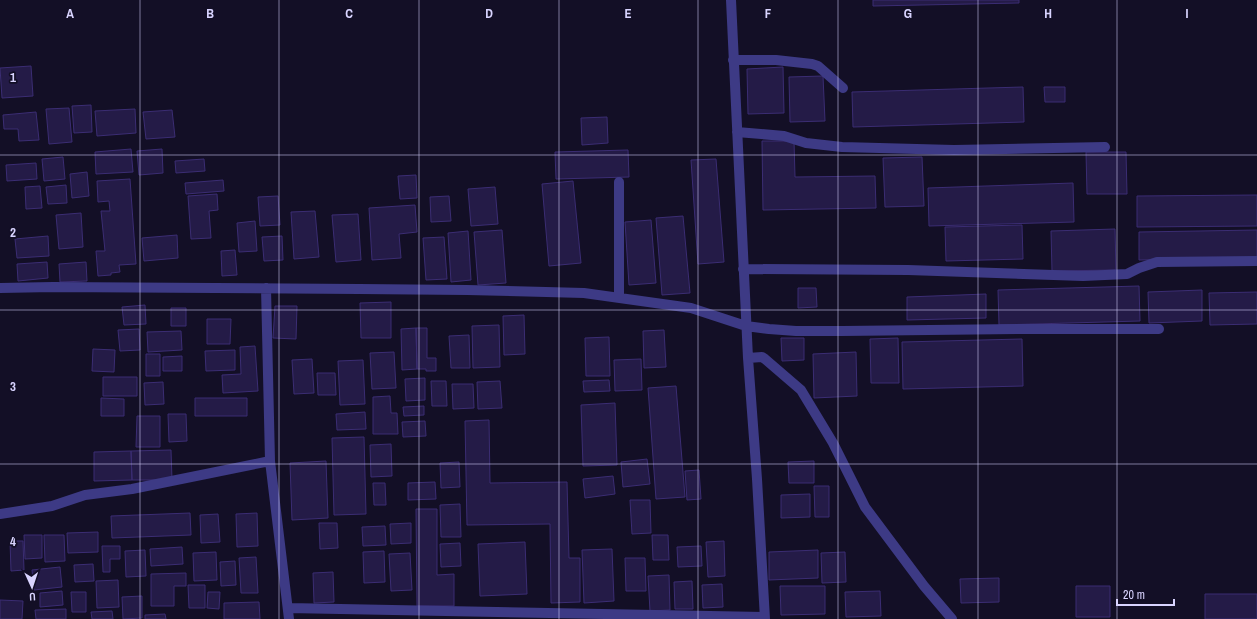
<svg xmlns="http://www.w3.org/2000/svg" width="1257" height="619" viewBox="0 0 1257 619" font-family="'Archivo Narrow',sans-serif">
	<rect width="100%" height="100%" fill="#130f26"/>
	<path fill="#241b47" stroke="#3b2d73" d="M873 0H1019V3L873 6Z
		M31 66 33 96 2 98 0 68Z
		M783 67 784 113 748 114 747 69Z
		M823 76 825 121 790 122 789 77Z
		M1023 87 1024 122 853 127 852 92Z
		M1044 87H1065V102H1045Z
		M91 105 92 132 74 133 72 106Z
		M69 108 72 142 49 144 46 109Z
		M135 109 136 133 97 136 95 111Z
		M172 110 175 137 146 139 143 112Z
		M36 112 39 140 19 141 18 129H4L3 115Z
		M607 117 608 143 582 145 581 118Z
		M762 141H794L795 177 875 176 876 208 763 210Z
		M131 149 133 172 96 174 95 152Z
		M162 149 163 173 139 175 137 151Z
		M628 150 629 177 556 179 555 152Z
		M1086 152H1126L1127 194H1087Z
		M63 157 65 179 44 181 42 159Z
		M922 157 924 206 885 207 883 158Z
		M204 159 205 171 176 173 175 161Z
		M716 159 724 262 698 264 691 160Z
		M36 163 37 179 7 181 6 165Z
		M87 172 89 196 72 198 70 174Z
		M416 175 417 198 400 199 398 176Z
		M130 179 136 264 119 265 120 272 111 273V275L98 276 96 251H105L101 211H110L109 201 98 202 97 181Z
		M223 180 224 191 186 194 185 183Z
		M573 181 581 263 549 266 542 184Z
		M1073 183 1074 222 929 226 928 188Z
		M66 185 67 203 48 204 46 187Z
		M40 186 42 208 26 209 25 187Z
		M495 187 498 224 471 226 468 189Z
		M217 194 218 210 209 211 211 238 191 239 188 196Z
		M1257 195V226L1137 227V196Z
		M278 196 280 225 260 226 258 197Z
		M449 196 451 221 431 222 430 197Z
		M415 205 417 232 399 234 401 258 372 260 369 208Z
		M315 211 319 257 294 259 291 212Z
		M81 213 83 247 59 249 56 215Z
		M358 214 361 260 336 262 332 215Z
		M683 216 690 293 662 295 656 218Z
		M651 220 656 283 629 285 625 222Z
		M255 221 257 251 239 252 237 223Z
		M1022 225 1023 259 946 261 945 227Z
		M1115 229 1116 270 1052 271 1051 231Z
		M502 230 506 283 478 285 474 232Z
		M1257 230V258L1139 260V232Z
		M468 231 471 280 451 282 448 233Z
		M177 235 178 258 144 261 142 238Z
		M48 236 49 256 17 258 15 239Z
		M282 236 283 260 264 261 262 237Z
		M444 237 447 279 426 280 423 238Z
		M235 250 237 275 222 276 221 251Z
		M47 262 48 278 18 281 17 264Z
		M86 262 87 281 60 282 59 264Z
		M1139 286 1140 321 999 325 998 290Z
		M798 288H816L817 307 798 308Z
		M1202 290V321L1149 323 1148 292Z
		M1257 292V324L1210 325 1209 293Z
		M986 294V318L907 320V297Z
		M391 302V338H361L360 303Z
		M145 305 146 324 124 325 122 307Z
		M275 306H297L296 339 273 338Z
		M171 308H186V326H171Z
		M524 315 525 354 504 355 503 316Z
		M207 319H231L230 344H207Z
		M499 325 500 367 473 368 472 326Z
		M416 328H427V358H436V371H426V369H417Z
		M416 328 417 369 402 370 401 329Z
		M139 329 140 350 120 351 118 330Z
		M664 330 666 367 644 368 643 331Z
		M181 331 182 350 148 352 147 332Z
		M469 335 470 368H451L449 336Z
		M609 337 610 376H586L585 338Z
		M781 338H804V360L782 361Z
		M898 338 899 383H871L870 339Z
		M1022 339 1023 386 903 389 902 342Z
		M255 346 258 391 223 393 222 375 241 374 240 347Z
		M93 349 115 350 114 372 92 371Z
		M235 350V370L206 371 205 351Z
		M394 352 396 388 372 389 370 353Z
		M856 352 857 396 814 398 813 354Z
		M146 354H160V376H146Z
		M182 356V371H163V357Z
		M312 359 314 393 294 394 292 360Z
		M641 359 642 390 615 391 614 360Z
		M363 360 365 404 340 405 338 361Z
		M317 373H335L336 395H318Z
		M103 377H137V396H103Z
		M425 378V400L406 401 405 379Z
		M609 380 610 391 584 392 583 381Z
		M431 381H446L447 406H432Z
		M500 381 502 408 478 409 477 382Z
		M163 382 164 404 145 405 144 383Z
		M452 384H473L474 408 453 409Z
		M676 386 685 497 656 499 648 388Z
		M390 396 391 413H397L398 434H373V397Z
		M101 398 124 399V416H101Z
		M195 398H247V416H195Z
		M615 403 617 465 583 466 581 405Z
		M424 406V415L404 416 403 407Z
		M365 412 366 429 337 430 336 414Z
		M168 414H186L187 441 169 442Z
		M137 416H160V447H136Z
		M489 420 490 483 567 482 569 558H580V602L551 603 550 524 467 525 465 421Z
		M425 421 426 436 403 437 402 422Z
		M364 437 366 514 334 515 332 438Z
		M391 444 392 476 371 477 370 445Z
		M171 450 172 480H132L131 451Z
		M131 451 132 480 94 481V452Z
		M647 459 650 484 623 487 621 462Z
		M326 461 328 518 292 520 290 463Z
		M814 461V483H789L788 462Z
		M459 462 460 487 441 488 440 463Z
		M699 470 701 499 687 500 685 471Z
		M613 476 615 494 585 498 583 479Z
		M435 482 436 499 408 500V483Z
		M373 483H385L386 505H374Z
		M814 486H829V517H815Z
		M810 494V517L781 518V495Z
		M630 500H650L651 533 632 534Z
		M460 504 461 537H441L440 505Z
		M416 509H437V575L454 574V606H417Z
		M190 513 191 535 112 538 111 516Z
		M257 513 258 546 237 547 236 514Z
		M218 514 220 542 201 543 200 515Z
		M319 523H337L338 548 320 549Z
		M411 523V543L391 544 390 524Z
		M385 526 386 545 363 546 362 527Z
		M98 532V552L68 553 67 533Z
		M24 535H42V558L25 559Z
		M44 535H64L65 561 45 562Z
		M652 535H668L669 560H653Z
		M10 541H23L24 570 11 571Z
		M724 541 725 576 708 577 706 542Z
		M525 542 527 594 480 596 478 544Z
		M460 543 461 566 441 567 440 544Z
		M102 546H120V559H110V572H103Z
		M701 546 702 566 678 567 677 547Z
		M182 547 183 564 151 566 150 549Z
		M612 549 614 601 584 603 582 550Z
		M145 550 146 576 126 577 125 551Z
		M818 550V578L769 580V552Z
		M384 551 385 582 364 583 363 552Z
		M216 552 217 580 194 581 193 553Z
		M845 552 846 582 822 583 821 553Z
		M410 553 412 590 391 591 389 554Z
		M256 557 258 593H241L239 558Z
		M625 558H645L646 591H626Z
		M235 561 236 585 221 586 220 562Z
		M93 564 94 581 75 582 74 565Z
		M60 567 62 587 34 590 32 570Z
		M333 572 334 602 314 603 313 573Z
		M186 573V586H174V606H151V574Z
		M669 575 670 610 650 611 648 576Z
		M999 578V602L961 603 960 579Z
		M118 580 119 607 97 608 96 581Z
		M692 581 693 609H675L674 582Z
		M722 584 723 607 703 608 702 585Z
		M188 585H205V608H189Z
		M780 586H825V614L781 615Z
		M1076 586H1110V617H1076Z
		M62 591 63 605 40 607V593Z
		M880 591 881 616 846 617 845 592Z
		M71 592H86V612H72Z
		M208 592H220L219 609 207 608Z
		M1205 594H1257V619H1205Z
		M142 596V618L123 619 122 597Z
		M0 600 23 601 22 619H0Z
		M259 602 260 619H224V603Z
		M66 609V619H36L35 610Z
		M112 611 113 619H92L91 612Z
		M165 614 166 619H145V615Z"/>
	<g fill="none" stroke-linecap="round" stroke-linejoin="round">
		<path stroke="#3d3a85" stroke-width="10" d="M731 0 748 358 757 479 765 619
			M733 60H776L812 64 818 66 843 88
			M737 132 784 136 806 143 842 147 954 150 1105 147
			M619 182V298
			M743 269 908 270 1083 276 1127 274 1139 268 1157 262 1257 261
			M0 288 53 287 359 289 467 290 584 293 691 308 746 326 769 329 796 331H842L1027 329H1159
			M266 288 270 461
			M748 358 762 357 765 359 801 390 833 443 865 507 924 586 952 619
			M0 514 52 506 85 495 132 489 270 461 289 619
			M288 608 764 617"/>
	</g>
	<path fill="none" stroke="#d9d4ff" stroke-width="1" stroke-opacity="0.55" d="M140 0V619M279 0V619M419 0V619M559 0V619M698 0V619M838 0V619M978 0V619M1117 0V619M0 155H1257M0 310H1257M0 464H1257"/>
	<g font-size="13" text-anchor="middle" font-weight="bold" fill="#d9d4ff" stroke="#130f26" stroke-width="3.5" stroke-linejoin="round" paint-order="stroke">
		<text x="70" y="18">A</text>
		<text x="210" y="18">B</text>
		<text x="349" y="18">C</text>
		<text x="489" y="18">D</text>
		<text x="628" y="18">E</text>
		<text x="768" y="18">F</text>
		<text x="908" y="18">G</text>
		<text x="1048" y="18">H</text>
		<text x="1187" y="18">I</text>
		<text x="13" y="82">1</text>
		<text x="13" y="237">2</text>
		<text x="13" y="391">3</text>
		<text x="13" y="546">4</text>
	</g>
	<g transform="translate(32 587) rotate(177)" stroke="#130f26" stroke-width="3" paint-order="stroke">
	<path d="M0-3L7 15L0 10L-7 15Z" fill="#d9d4ff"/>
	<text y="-6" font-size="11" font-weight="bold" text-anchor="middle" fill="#d9d4ff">U</text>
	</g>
	<path d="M1117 599v6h57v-6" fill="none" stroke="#d9d4ff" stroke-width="2"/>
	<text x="1123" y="599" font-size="12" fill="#d9d4ff" stroke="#130f26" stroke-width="3" paint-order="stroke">20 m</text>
</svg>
